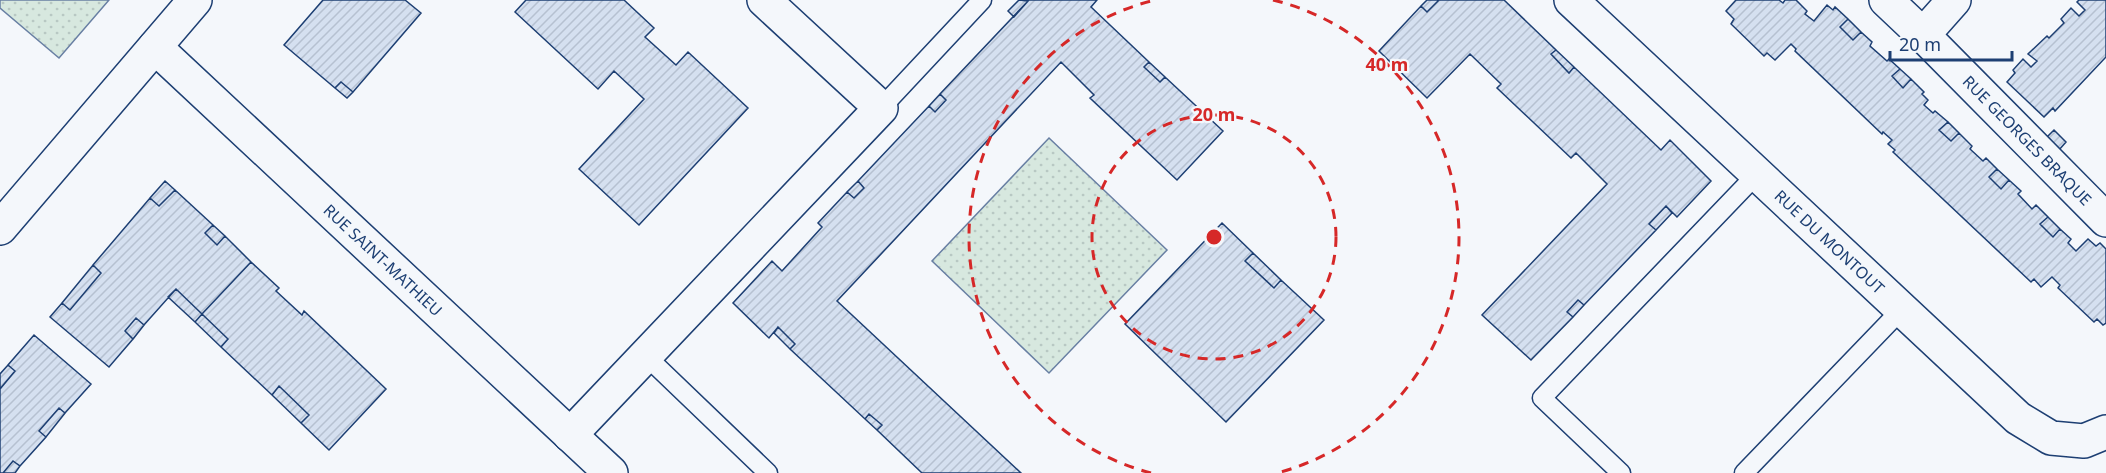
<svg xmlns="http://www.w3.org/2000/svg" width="2106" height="473" viewBox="0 0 2106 473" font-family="'Noto Sans',sans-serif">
	<defs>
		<pattern id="grass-dots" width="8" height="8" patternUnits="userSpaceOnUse" patternTransform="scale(1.5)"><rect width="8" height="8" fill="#d7e8df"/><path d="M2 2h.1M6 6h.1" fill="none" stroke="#b8c8c3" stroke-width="1.8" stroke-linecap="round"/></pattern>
		<pattern id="building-hatch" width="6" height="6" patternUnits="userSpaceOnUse" patternTransform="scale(1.5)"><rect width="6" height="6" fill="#d5e0f0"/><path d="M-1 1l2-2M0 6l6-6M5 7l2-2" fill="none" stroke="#b6c1d1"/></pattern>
	</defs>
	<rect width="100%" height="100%" fill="#f4f7fb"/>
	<path fill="url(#grass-dots)" stroke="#687fa3" stroke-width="1.5" d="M0 0H109L59 58 0 8Z
		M1049 138 1167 250 1049 373 932 261Z"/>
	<path fill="url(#building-hatch)" stroke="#1d3f73" stroke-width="1.5" d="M323 0H405L421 13 353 92 341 82 335 88 284 45Z
		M526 0H624L654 28 645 37 676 65 688 52 748 108 639 225 579 169 644 99 614 71 598 89 515 12Z
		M1019 0 1028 1 1014 17 1008 11Z
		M1027 0H1097L1091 7 1149 62 1144 67 1160 82 1165 77 1223 131 1177 180 1090 98 1094 95 1061 62 837 301 1021 473H922L877 430 882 425 869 414 865 419 790 349 795 344 778 327 769 338 733 303 772 261 782 271 822 227 818 223 847 192 854 198 864 188 858 181 929 106 935 112 946 100 940 94 1028 1Z
		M1427 0H1439L1427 12 1421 6Z
		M1439 0H1504L1556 50 1551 54 1569 73 1574 67 1661 150 1670 140 1711 181 1677 217 1666 206 1649 224 1656 230 1584 305 1578 300 1567 312 1573 317 1531 360 1482 315 1607 184 1576 153 1571 158 1497 88 1501 84 1470 54 1427 98 1379 51 1421 6 1427 12Z
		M1736 0H1779L1783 3 1785 0H1796L1807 11 1805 14 1814 21 1827 5 1833 10 1835 7 1848 19 1840 27 1853 40 1861 32 1872 42 1870 46 1887 61 1889 59 1900 69 1892 76 1903 88 1911 79 1924 92 1922 94 1928 100 1924 105 1933 113 1935 111 1948 122 1939 130 1951 141 1959 133 1972 146 1970 149 1983 161 1986 158 1997 169 1989 177 2001 189 2009 180 2021 191 2018 194 2032 209 2036 205 2048 217 2040 224 2053 237 2060 229 2071 239 2068 243 2076 251 2088 239 2096 246 2100 243 2106 249V323L2103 325 2097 319 2094 322 2058 288 2060 285 2052 277 2041 287 2034 279 2031 282 1893 152 1895 150 1888 144 1892 140 1883 132 1882 134 1795 51 1796 49 1791 44 1775 60 1767 53 1764 56 1731 24 1734 19 1726 11Z
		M2079 0H2106V57L2055 111 2053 108 2044 117 2007 82 2015 73 2013 70 2023 59 2031 67 2037 61 2028 54 2047 36 2049 38 2064 23 2061 19 2071 8 2079 16 2085 10 2077 2Z
		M1848 19 1861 32 1853 40 1840 27Z
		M1556 50 1574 67 1569 73 1551 54Z
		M1149 62 1165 77 1160 82 1144 67Z
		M1900 69 1911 79 1903 88 1892 76Z
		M341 82 353 92 347 98 335 88Z
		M940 94 946 100 935 112 929 106Z
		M1948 122 1959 133 1951 141 1939 130Z
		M2054 130 2066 142 2059 150 2046 138Z
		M1997 169 2009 180 2001 189 1989 177Z
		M165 181 175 190 159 206 150 198Z
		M858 181 864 188 854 198 847 192Z
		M175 190 213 225 205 233 217 245 225 236 251 262 202 314 176 289 144 325 136 318 125 331 133 339 109 367 50 317 62 303 70 310 101 273 93 265 150 198 159 206Z
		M1666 206 1672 213 1656 230 1649 224Z
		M2048 217 2060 229 2053 237 2040 224Z
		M1222 223 1253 253 1245 261 1274 288 1281 280 1324 320 1226 422 1125 324Z
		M213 225 225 236 217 245 205 233Z
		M1253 253 1281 280 1274 288 1245 261Z
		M251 262 279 288 276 291 302 315 304 311 386 389 329 450 301 423 309 415 279 386 272 395 221 347 228 339 202 314Z
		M93 265 101 273 70 310 62 303Z
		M176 289 202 314 195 322 168 297Z
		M1578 300 1584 305 1573 317 1567 312Z
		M202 314 228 339 221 347 195 322Z
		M136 318 144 325 133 339 125 331Z
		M778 327 795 344 790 349 774 333Z
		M34 335 91 384 65 413 59 408 39 431 46 437 20 466 13 461 3 473H0V389L15 371 8 365Z
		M8 365 15 371 0 389V374Z
		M279 386 309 415 301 423 272 395Z
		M59 408 65 413 46 437 39 431Z
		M869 414 882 425 877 430 865 419Z
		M13 461 20 466 15 473H3Z"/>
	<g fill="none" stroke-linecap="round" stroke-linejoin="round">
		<defs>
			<path id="lane" d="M881 108 982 0
				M645 355 768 473
				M1621 473 1542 398 1756 175
				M1744 473 1901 310"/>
			<g id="street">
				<path id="s1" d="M1571 0 2018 418 2051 438 2084 441 2106 432"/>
				<path d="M1886 0 1923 35"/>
				<path id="s2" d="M1954 0 1923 35 2106 220"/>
				<path id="s3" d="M155 47 611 473"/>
				<path d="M570 435 881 108 764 0"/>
			</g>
			<path id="secondary" d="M0 228 195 0"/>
		</defs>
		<use href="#lane" stroke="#1d3f73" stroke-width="21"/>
		<use href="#street" stroke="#1d3f73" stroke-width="36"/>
		<use href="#secondary" stroke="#1d3f73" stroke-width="36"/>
		<use href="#lane" stroke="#f4f7fb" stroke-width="18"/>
		<use href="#street" stroke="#f4f7fb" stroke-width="33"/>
		<use href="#secondary" stroke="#f4f7fb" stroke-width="33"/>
	</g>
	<g fill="none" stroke="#d62828" stroke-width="3" stroke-dasharray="10 8">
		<circle cx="1214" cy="237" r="122"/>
		<path d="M1151 473A244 244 0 0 1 1155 0M1273 0A244 244 0 0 1 1277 473"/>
	</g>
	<g text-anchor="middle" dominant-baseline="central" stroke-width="4.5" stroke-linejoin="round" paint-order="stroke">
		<g font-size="16" fill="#1d3f73" stroke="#f4f7fb">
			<text stroke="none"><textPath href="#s2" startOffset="195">RUE GEORGES BRAQUE</textPath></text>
			<text stroke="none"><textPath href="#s1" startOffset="354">RUE DU MONTOUT</textPath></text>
			<text stroke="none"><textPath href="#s3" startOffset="312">RUE SAINT-MATHIEU</textPath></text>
		</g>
	</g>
	<circle cx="1214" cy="237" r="9" fill="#d62828" stroke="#f4f7fb" stroke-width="3"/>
	<g font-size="18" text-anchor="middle" font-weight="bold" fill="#d62828" stroke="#f4f7fb" stroke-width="4.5" stroke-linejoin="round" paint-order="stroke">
		<text x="1387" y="71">40 m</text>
		<text x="1214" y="121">20 m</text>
	</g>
	<path d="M1890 51v9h122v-9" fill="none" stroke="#1d3f73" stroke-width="3"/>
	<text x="1899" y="51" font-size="18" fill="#1d3f73" stroke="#f4f7fb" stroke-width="4.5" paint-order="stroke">20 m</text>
</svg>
